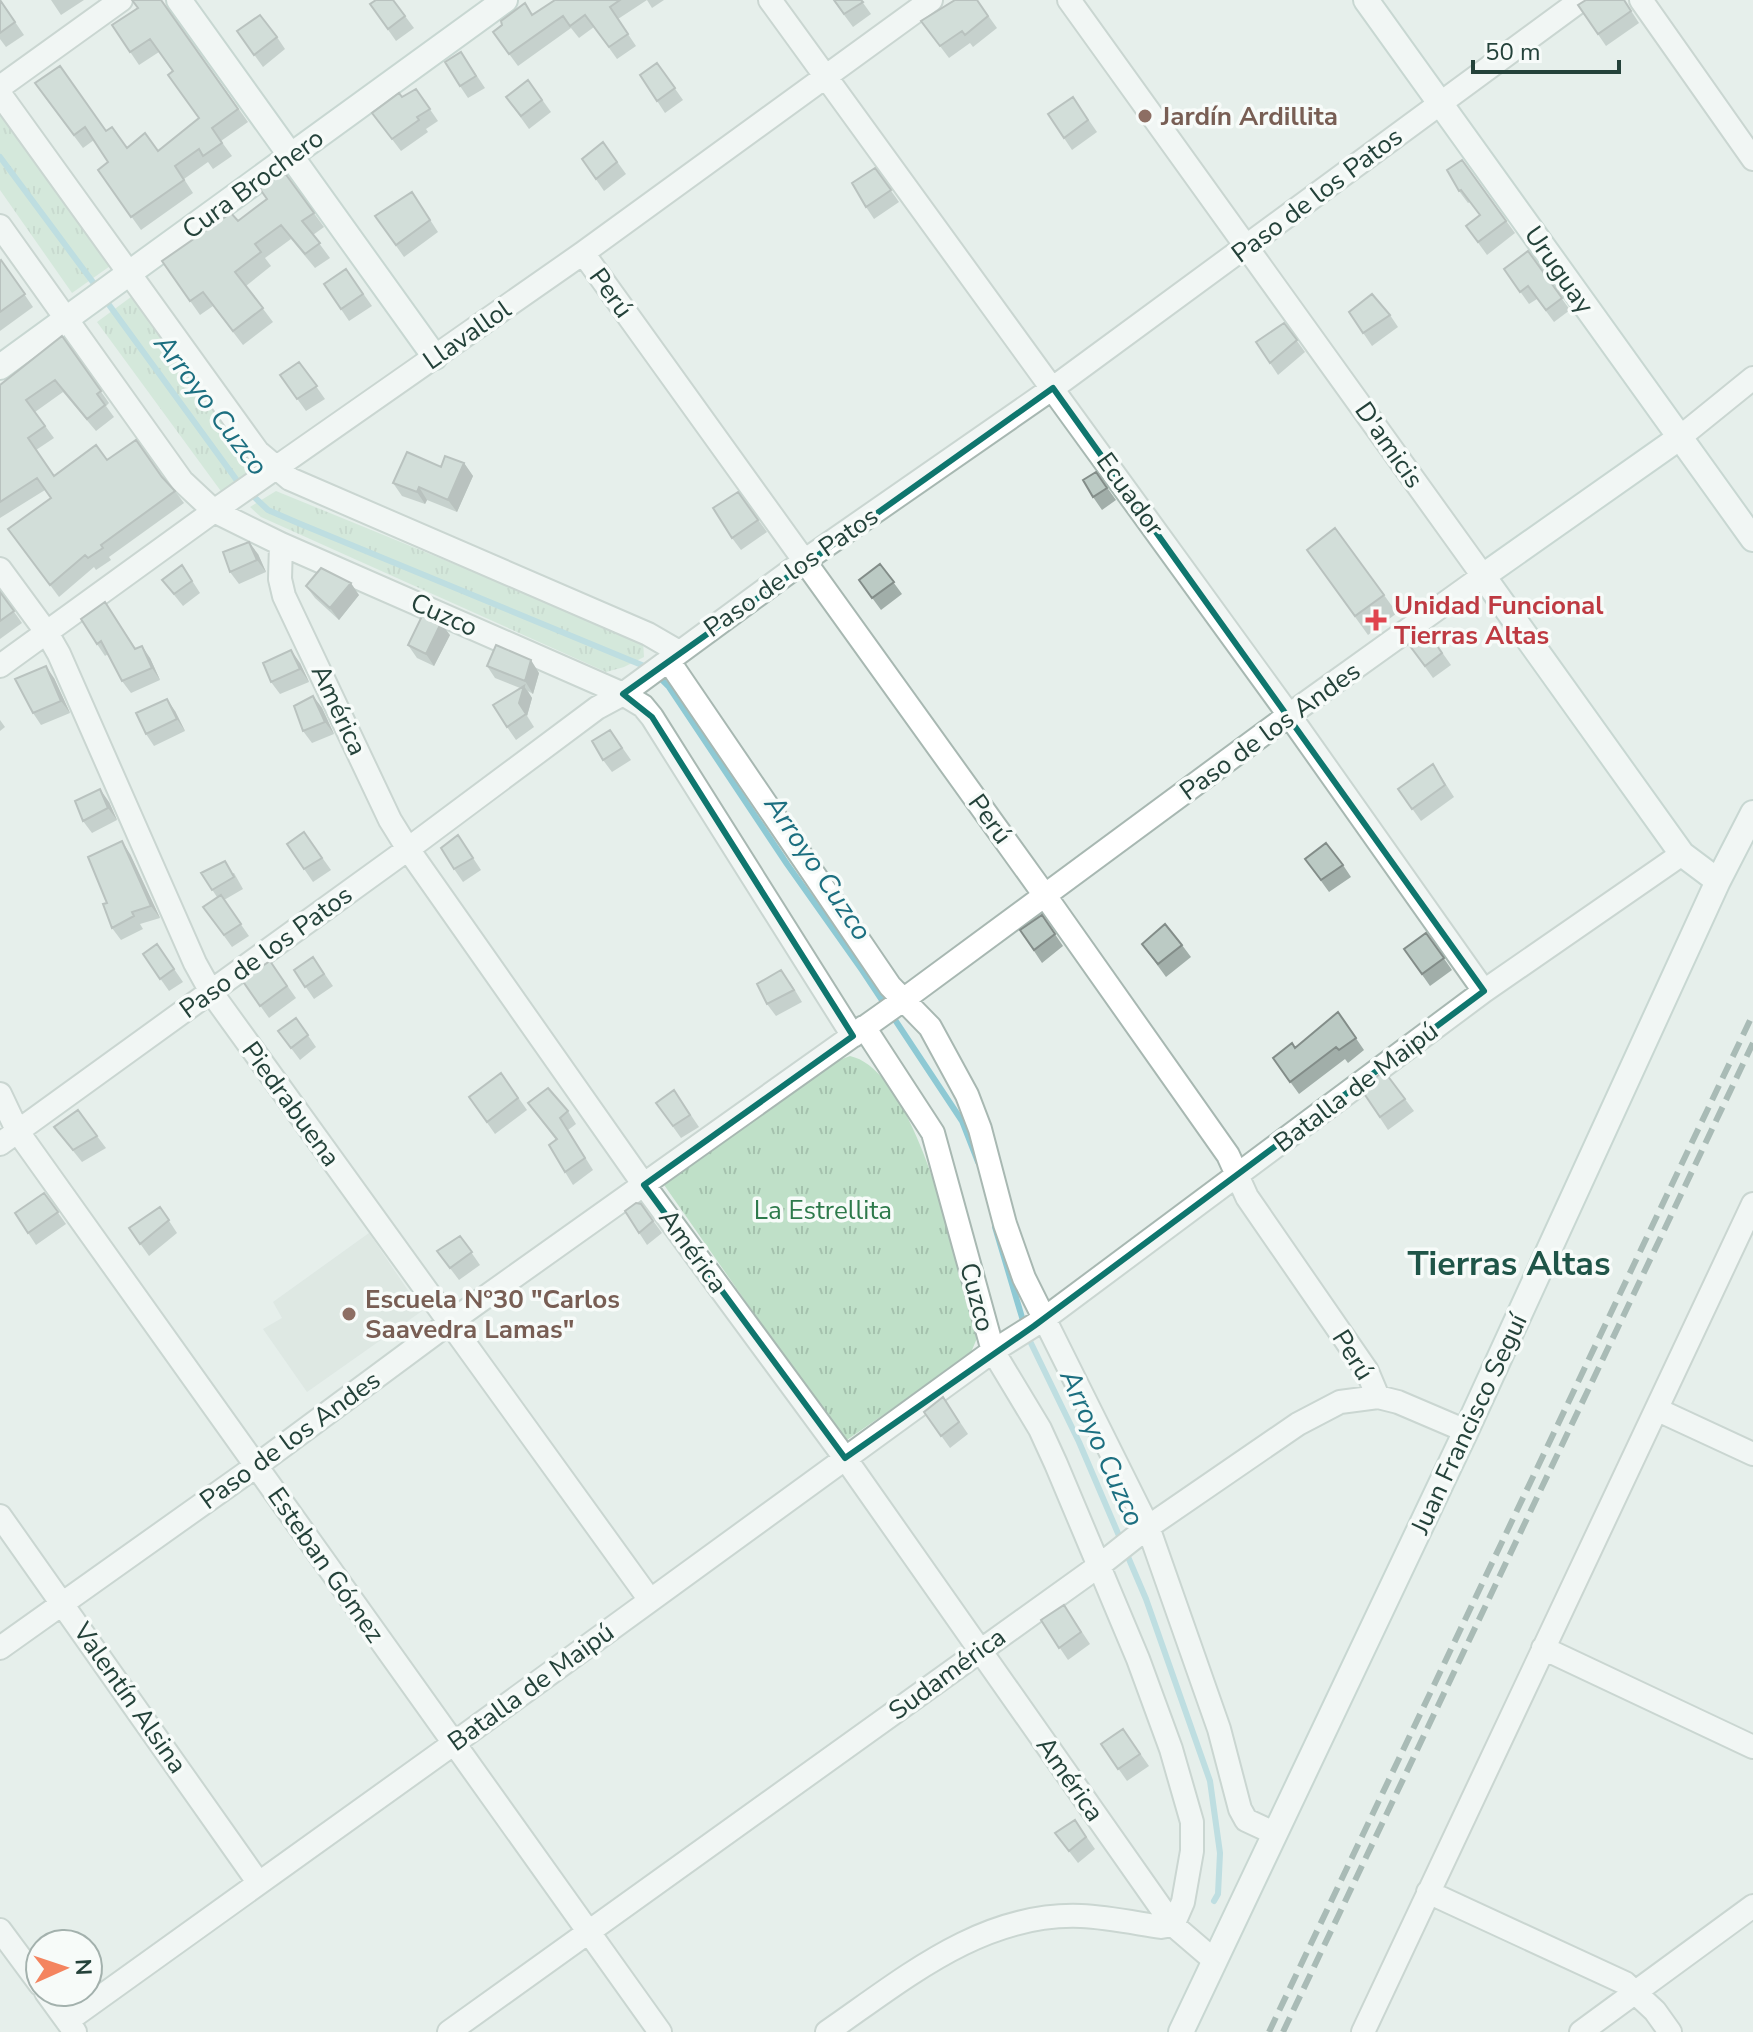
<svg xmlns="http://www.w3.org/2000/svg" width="1753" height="2032" viewBox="0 0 1753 2032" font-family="'Nunito Sans',sans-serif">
	<defs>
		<pattern id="grass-tufts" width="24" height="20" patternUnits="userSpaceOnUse" patternTransform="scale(2)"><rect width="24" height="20" fill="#bfe0c8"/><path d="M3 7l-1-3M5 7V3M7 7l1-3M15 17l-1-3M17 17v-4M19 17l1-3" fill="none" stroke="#a4c1ad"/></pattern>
	</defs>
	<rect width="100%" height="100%" fill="#e6efeb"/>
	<path fill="#d4dfda" d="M369 1233 422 1311 307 1392 263 1329 282 1318 273 1302Z"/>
	<path fill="url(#grass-tufts)" d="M0 107 113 264 72 293 0 190Z
		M135 294 257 464 223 494 97 322Z
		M276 491 643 641 644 657 624 667 606 672 261 517 250 507Z
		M850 1056C919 1071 960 1275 977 1338L970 1355 844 1442 662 1182 829 1064Z"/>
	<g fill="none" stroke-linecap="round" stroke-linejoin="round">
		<path stroke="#8ec9d4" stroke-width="6" d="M0 157 98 289
			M104 298 241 486
			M250 493 268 510 298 523 649 668
			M657 675 669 687 787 864 862 970 962 1121 978 1162
			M995 1227 1024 1324
			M1027 1335 1079 1442 1146 1599 1210 1781 1220 1853 1218 1894 1214 1901"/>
		<defs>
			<path id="street" d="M770 0 1289 715 1484 991
				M1641 0 1753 159
				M0 87 121 0
				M0 94 258 452 290 479 648 634 679 652
				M0 226 182 481 214 511 281 544 623 694 643 706 652 717 853 1036
				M583 253 1046 897 1228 1155 1247 1197 1367 1371 1378 1397
				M1679 438 1753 378
				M281 544 280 579 284 596 390 820 408 849 644 1185 845 1458 1173 1925
				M0 569 47 633 59 654 195 963 211 992 650 1600
				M668 660 890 986 930 1027 967 1095 980 1129 1005 1224 1024 1278 1148 1527 1219 1729 1240 1809 1246 1820 1274 1833
				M0 666 214 511 583 253 931 0
				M864 1027 933 1133 993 1351 1040 1429 1056 1464 1138 1659 1171 1749 1192 1822V1851L1183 1902 1173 1925
				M0 1094 18 1132 660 2032
				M0 1144 408 849 597 708 623 694 804 561 1053 388 1581 0
				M1658 1410 1753 1454
				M0 1516 258 1882
				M0 1648 256 1466 449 1323 903 1000 1289 715 1483 576 1069 0
				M1543 1648 1753 1747
				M1428 1892 1625 1983 1655 2011 1670 2032
				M0 1930 40 1984
				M46 1992 75 2032
				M67 2021 453 1744 993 1351 1044 1319 1484 991 1682 854
				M449 2032 1100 1565 1148 1527 1298 1424 1340 1402 1378 1397 1398 1402 1466 1431
				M827 2032C904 1979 982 1912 1081 1916 1107 1917 1135 1923 1161 1927L1173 1925 1215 1961
				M1363 2032 1753 1204
				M1581 2032 1753 1906"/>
			<path id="secondary" d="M179 0 435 357
				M1366 0 1753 539
				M0 367 505 0
				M1679 438 1483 576 1682 854 1718 881
				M1181 2032 1466 1431 1718 881 1753 813"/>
		</defs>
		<use href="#street" stroke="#a8b8b2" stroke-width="26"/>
		<use href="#secondary" stroke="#a4bbb3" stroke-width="28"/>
		<use href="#street" stroke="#fff" stroke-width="22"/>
		<use href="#secondary" stroke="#fff" stroke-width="24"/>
		<path stroke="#5f7d75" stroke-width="6" stroke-dasharray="16 8" stroke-linecap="butt" d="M1269 2032 1753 1014
			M1283 2032 1753 1043"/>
	</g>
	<path fill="#a1aea9" d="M0 0 24 35 6 47 0 39Z
		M51 0H84L61 15Z
		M393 0 414 28 396 41 370 4Z
		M555 0H664L652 8 647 0 618 19 636 46 617 59 594 27 579 38 571 28 518 66 493 32 525 3 533 15Z
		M833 0H861L871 14 853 27Z
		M977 0 997 28 973 47 970 43 949 58 921 21Z
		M1624 0 1639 23 1606 46 1578 5Z
		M167 8 248 122 221 141 232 156 213 169 208 162 184 179 193 193 141 230 98 170 108 162 94 140 83 148 44 96 106 131 127 148 158 151 199 118 172 71 159 52 139 65 112 25Z
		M237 31 277 37 285 49 263 67Z
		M461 52 485 88 468 98 460 86Z
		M657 63 683 100 665 113 640 75Z
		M528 80 551 112 529 129 506 97Z
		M416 89 438 121 426 129 428 132 401 151 372 113 402 97Z
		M1073 97 1097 132 1072 150 1048 114Z
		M603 142 626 174 604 191 582 159Z
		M1462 160 1515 233 1487 255 1466 226 1480 215 1470 202 1468 203 1459 191Z
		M875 168 899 202 874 219 866 207Z
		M284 172 324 227 313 235 330 258 315 268 291 239 265 258 271 266 246 286 273 322 243 345 213 306 200 315 162 261 238 221 267 199Z
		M412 192 438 232 404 257 375 216Z
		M1528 251 1570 310 1554 322 1537 299 1529 304 1504 269Z
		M1 260 33 307 0 331V261Z
		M346 269 372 306 349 321 324 284Z
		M1349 312 1390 315 1398 327 1372 346Z
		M1284 323 1305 352 1278 375 1256 342Z
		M62 336 109 403 106 406 114 417 96 431 63 392 35 412 54 438 36 450 54 476 107 460 162 477 175 491 184 503 109 557 111 560 96 570 94 567 59 597 8 529 51 498 45 490 0 518V385Z
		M299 362 325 399 306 411 280 375Z
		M464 463 473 476 457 512 427 500 425 504 402 496 393 483 441 467Z
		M1096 472 1116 500 1102 510 1093 497Z
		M738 492 767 532 741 550 732 538Z
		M1307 550 1384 595 1397 613 1368 635Z
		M258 554 266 572 239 584 230 572Z
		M880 564 902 594 881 610 859 580Z
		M182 565 200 593 183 606 162 580Z
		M306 586 359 595 339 620 315 598Z
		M0 592 22 623 0 639Z
		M105 602 136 649 150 658 160 680 131 693 122 681 108 654 105 656 97 644Z
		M1429 634 1451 665 1433 678 1410 646Z
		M450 635 434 666 417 658 408 645Z
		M300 663 309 682 280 694 271 682Z
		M487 666 539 673 533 694 528 691 532 698 527 716 534 727 516 740 507 727 520 688 495 678Z
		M54 678 70 713 41 725 33 713Z
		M313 696 322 708 334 734 312 743 303 731Z
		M175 711 185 731 154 746 146 734Z
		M0 720 5 727 0 731Z
		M610 730 631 760 612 772 603 760Z
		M1433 764 1454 797 1421 821 1398 789Z
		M109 802 117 820 92 833 83 821Z
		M304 832 331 870 313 882 287 844Z
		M458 835 481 870 463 882 454 869Z
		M130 854 160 918 140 924 143 929 121 940 112 928 107 903Z
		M1305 859 1343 865 1351 877 1329 892Z
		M201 873H234L243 889 224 900 249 936 232 947 203 907 217 897Z
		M1042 915 1063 946 1042 963 1020 930Z
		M1426 933 1452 970 1430 986 1404 949Z
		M157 944 183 982 169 991 143 954Z
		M1142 944 1182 945 1191 957 1166 977Z
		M313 957 333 986 314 999 294 970Z
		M270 961 296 998 269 1018 242 980Z
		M790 982 802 1002 776 1016 767 1004Z
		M1338 1012 1364 1050 1348 1063 1345 1059 1299 1094 1273 1058 1295 1048Z
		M296 1018 316 1047 300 1060 278 1031Z
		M1384 1071 1414 1111 1388 1130 1361 1089Z
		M501 1073 527 1110 495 1134 469 1097Z
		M674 1090 699 1127 681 1138 656 1103Z
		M528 1103 568 1111 576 1124 568 1130 593 1170 573 1185 565 1172 556 1140Z
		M54 1127 97 1136 106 1148 82 1162Z
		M44 1193 66 1224 36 1245 15 1213Z
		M641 1204 662 1233 647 1245 625 1211Z
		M160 1207 177 1233 149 1256 129 1228Z
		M460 1236 480 1265 459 1280 437 1251Z
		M943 1397 968 1434 950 1448 924 1412Z
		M1064 1605 1090 1644 1068 1660 1041 1620Z
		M1123 1729 1149 1766 1127 1781 1101 1744Z
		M1075 1820 1095 1849 1078 1863 1055 1833Z"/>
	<path fill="#838d89" d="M464 463 473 476 457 512 448 500Z
		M419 487 427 500 425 504 417 492Z
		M249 542 258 554 266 572 257 560Z
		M351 583 359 595 339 620 330 608Z
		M441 623 450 635 434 666 426 654Z
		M142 646 150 658 160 680 152 668Z
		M291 650 300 663 309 682 300 669Z
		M531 660 539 673 533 694 525 681Z
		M46 666 54 678 70 713 61 701Z
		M524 686 532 698 527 716 534 727 519 703Z
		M313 696 322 708 334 734 325 722Z
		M167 699 175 711 185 731 177 719Z
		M100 789 109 802 117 820 108 808Z
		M122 841 130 854 160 918 151 906Z"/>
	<path fill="#bbcac4" stroke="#838d89" stroke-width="2" d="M0 0 15 22 0 33Z
		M132 0H161L238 109 212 128 222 143 203 156 199 149 175 166 184 180 131 217 98 170 108 162 85 127 74 135 35 83 60 66 106 131 112 127 127 148 145 133 158 151 199 118 168 75 173 71 150 39 130 52 112 25 138 8Z
		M376 0H393L405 16 388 29 370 4Z
		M555 0H620L610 7 628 34 609 47 585 15 570 26 563 16 509 54 493 32 502 25 501 21 525 3 532 15Z
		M834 0H861L863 2 844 14Z
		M955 0H977L988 16 965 35 962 31 940 46 921 21Z
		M1586 0H1624L1631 11 1598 34 1578 5Z
		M260 15 277 37 254 55 237 31Z
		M461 52 476 76 460 86 445 62Z
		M657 63 675 88 657 101 640 75Z
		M528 80 542 100 521 116 506 97Z
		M416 89 430 109 417 117 419 120 392 139 372 113 399 93 402 97Z
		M1073 97 1088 120 1064 138 1048 114Z
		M603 142 617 162 596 179 582 159Z
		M1462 160 1506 221 1478 242 1466 226 1480 215 1461 190 1459 191 1447 170Z
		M875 168 891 190 866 207 852 183Z
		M284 172 314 213 302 221 320 243 305 254 281 225 255 244 261 252 235 272 263 308 233 331 203 292 190 301 162 261 231 213 238 221 267 199 260 189Z
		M412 192 430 220 396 245 375 216Z
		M1528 251 1562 298 1546 310 1528 286 1520 292 1504 269Z
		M1 260 25 294 0 312V261Z
		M346 269 363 294 341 309 324 284Z
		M1372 294 1390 315 1363 333 1349 312Z
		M1284 323 1297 340 1270 363 1256 342Z
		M62 336 101 391 97 394 105 405 87 419 55 380 26 400 45 426 28 438 54 476 96 445 107 460 136 440 162 477 175 491 101 545 103 548 88 558 85 555 50 585 8 529 51 498 37 478 0 502V385Z
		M299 362 317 386 297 399 280 375Z
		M407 452 441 467 445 456 464 463 448 500 419 487 417 492 393 483Z
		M1096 472 1107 488 1093 497 1083 480Z
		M738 492 758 520 732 538 713 508Z
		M1335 528 1384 595 1355 616 1307 550Z
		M249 542 257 560 230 572 223 552Z
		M880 564 894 582 872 598 859 580Z
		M182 565 192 581 174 594 162 580Z
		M321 568 351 583 330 608 306 586Z
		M0 592 14 611 0 621Z
		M105 602 135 649 142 646 152 668 122 681 101 641 97 644 81 619Z
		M423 614 441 623 426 654 408 645Z
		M1429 634 1442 653 1425 666 1410 646Z
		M496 645 531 660 525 681 487 666Z
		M291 650 300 669 271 682 263 663Z
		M46 666 61 701 33 713 15 679Z
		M524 686 519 703 526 714 507 727 493 705Z
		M313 696 325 722 303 731 294 706Z
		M167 699 177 719 146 734 136 713Z
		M610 730 622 748 603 760 592 741Z
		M1433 764 1445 785 1412 809 1398 789Z
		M100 789 108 808 83 821 75 801Z
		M304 832 322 858 304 869 287 844Z
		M458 835 473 858 454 869 441 848Z
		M122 841 151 906 132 912 134 916 112 928 103 904 107 903 88 857Z
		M1326 843 1343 865 1321 880 1305 859Z
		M225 861 234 877 212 890 201 873Z
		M221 895 241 924 224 935 203 907Z
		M1042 915 1055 934 1034 950 1020 930Z
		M1165 924 1182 945 1158 964 1142 944Z
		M1426 933 1444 958 1422 974 1404 949Z
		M157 944 174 969 160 979 143 954Z
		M313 957 324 974 305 987 294 970Z
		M270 961 287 986 260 1006 242 980Z
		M781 970 794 990 767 1004 757 984Z
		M1338 1012 1356 1038 1339 1050 1336 1047 1290 1082 1273 1058 1292 1043 1295 1048Z
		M296 1018 308 1035 291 1048 278 1031Z
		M1384 1071 1405 1099 1380 1117 1361 1089Z
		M501 1073 518 1098 487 1122 469 1097Z
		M548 1088 568 1111 560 1118 585 1158 565 1172 549 1145 557 1139 528 1103Z
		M674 1090 690 1115 673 1126 656 1103Z
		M78 1110 97 1136 73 1150 54 1127Z
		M44 1193 58 1212 28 1233 15 1213Z
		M636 1203 641 1204 653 1221 639 1233 625 1211Z
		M160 1207 169 1220 140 1244 129 1228Z
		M460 1236 472 1252 450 1268 437 1251Z
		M943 1397 959 1422 941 1436 924 1412Z
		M1064 1605 1081 1632 1059 1648 1041 1620Z
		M1123 1729 1140 1754 1118 1769 1101 1744Z
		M1075 1820 1086 1837 1069 1851 1055 1833Z"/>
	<path d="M0 0H1753V2032H0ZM1053 388 1484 991 1034 1326 845 1458 644 1185 853 1036 652 717 623 694Z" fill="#e6efeb" fill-opacity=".55" fill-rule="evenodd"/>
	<path fill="none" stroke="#0f766e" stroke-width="6" stroke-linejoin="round" d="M1053 388 1484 991 1034 1326 845 1458 644 1185 853 1036 652 717 623 694Z"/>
	<g fill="#8d6e63" stroke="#f7fbf9" stroke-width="3">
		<circle cx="1145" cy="116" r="8"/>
		<circle cx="349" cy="1314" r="8"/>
	</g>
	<path fill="#e0444e" stroke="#f7fbf9" stroke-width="3" d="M1372 608h8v8h8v8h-8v8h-8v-8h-8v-8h8z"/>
	<g text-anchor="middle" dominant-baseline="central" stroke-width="7" stroke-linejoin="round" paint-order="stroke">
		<g font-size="26" font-weight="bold" fill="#785e54" stroke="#f7fbf9" text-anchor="start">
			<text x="1161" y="116">Jardín Ardillita</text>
			<text x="365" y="1299">Escuela Nº30 "Carlos<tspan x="365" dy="30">Saavedra Lamas"</tspan></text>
		</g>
		<g font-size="26" fill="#24423a" stroke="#f7fbf9">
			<text transform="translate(253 184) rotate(-36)">Cura Brochero</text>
			<text transform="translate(1317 195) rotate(-37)">Paso de los Patos</text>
			<text transform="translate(1559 270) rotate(55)">Uruguay</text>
			<text transform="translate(611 293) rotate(54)">Perú</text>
			<text transform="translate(467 335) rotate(-35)">Llavallol</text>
			<text transform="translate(1389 445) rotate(55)">D'amicis</text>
			<text transform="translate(1130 494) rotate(54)">Ecuador</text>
			<text transform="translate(791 572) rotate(-35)">Paso de los Patos</text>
			<text transform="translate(444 615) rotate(24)">Cuzco</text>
			<text transform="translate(339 710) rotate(65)">América</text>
			<text transform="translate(1270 731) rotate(-36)">Paso de los Andes</text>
			<text transform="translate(990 819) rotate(54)">Perú</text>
			<text transform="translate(266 952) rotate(-36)">Paso de los Patos</text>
			<text transform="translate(1356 1087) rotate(-37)">Batalla de Maipú</text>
			<text transform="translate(291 1104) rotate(54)">Piedrabuena</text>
			<text transform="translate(693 1251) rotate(54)">América</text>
			<text transform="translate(977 1297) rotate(75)">Cuzco</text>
			<text transform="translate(1353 1355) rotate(58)">Perú</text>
			<text transform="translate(1469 1424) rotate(-65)">Juan Francisco Seguí</text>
			<text transform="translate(290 1440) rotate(-36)">Paso de los Andes</text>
			<text transform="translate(326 1565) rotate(55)">Esteban Gómez</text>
			<text transform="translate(947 1674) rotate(-36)">Sudamérica</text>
			<text transform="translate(531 1687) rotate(-36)">Batalla de Maipú</text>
			<text transform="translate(130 1698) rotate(55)">Valentín Alsina</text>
			<text transform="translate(1070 1779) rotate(55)">América</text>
		</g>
		<g font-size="26" font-weight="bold" fill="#be3a42" stroke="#f7fbf9" text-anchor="start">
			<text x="1394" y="605">Unidad Funcional<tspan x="1394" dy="30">Tierras Altas</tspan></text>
		</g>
		<g font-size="26" fill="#2d7a4b" stroke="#f7fbf9">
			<text x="823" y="1210">La Estrellita</text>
		</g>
		<g font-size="28" font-style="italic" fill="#1c6f80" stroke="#f7fbf9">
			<text transform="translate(211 405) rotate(53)">Arroyo Cuzco</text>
			<text transform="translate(818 868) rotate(56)">Arroyo Cuzco</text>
			<text transform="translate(1102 1448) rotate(66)">Arroyo Cuzco</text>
		</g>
		<g font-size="34" font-weight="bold" fill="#1f5548" stroke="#f7fbf9">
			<text x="1509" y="1264">Tierras Altas</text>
		</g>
	</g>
	<g transform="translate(64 1968) rotate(87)"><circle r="38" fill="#f7fbf9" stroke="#a3b1ad" stroke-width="2"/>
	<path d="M0-6L14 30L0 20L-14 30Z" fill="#f4845f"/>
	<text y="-12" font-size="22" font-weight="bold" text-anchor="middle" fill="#24423a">N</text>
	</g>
	<path d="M1473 60v12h146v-12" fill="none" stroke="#24423a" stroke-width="4"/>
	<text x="1485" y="60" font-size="24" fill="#24423a" stroke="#f7fbf9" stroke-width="6" paint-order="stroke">50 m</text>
</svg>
